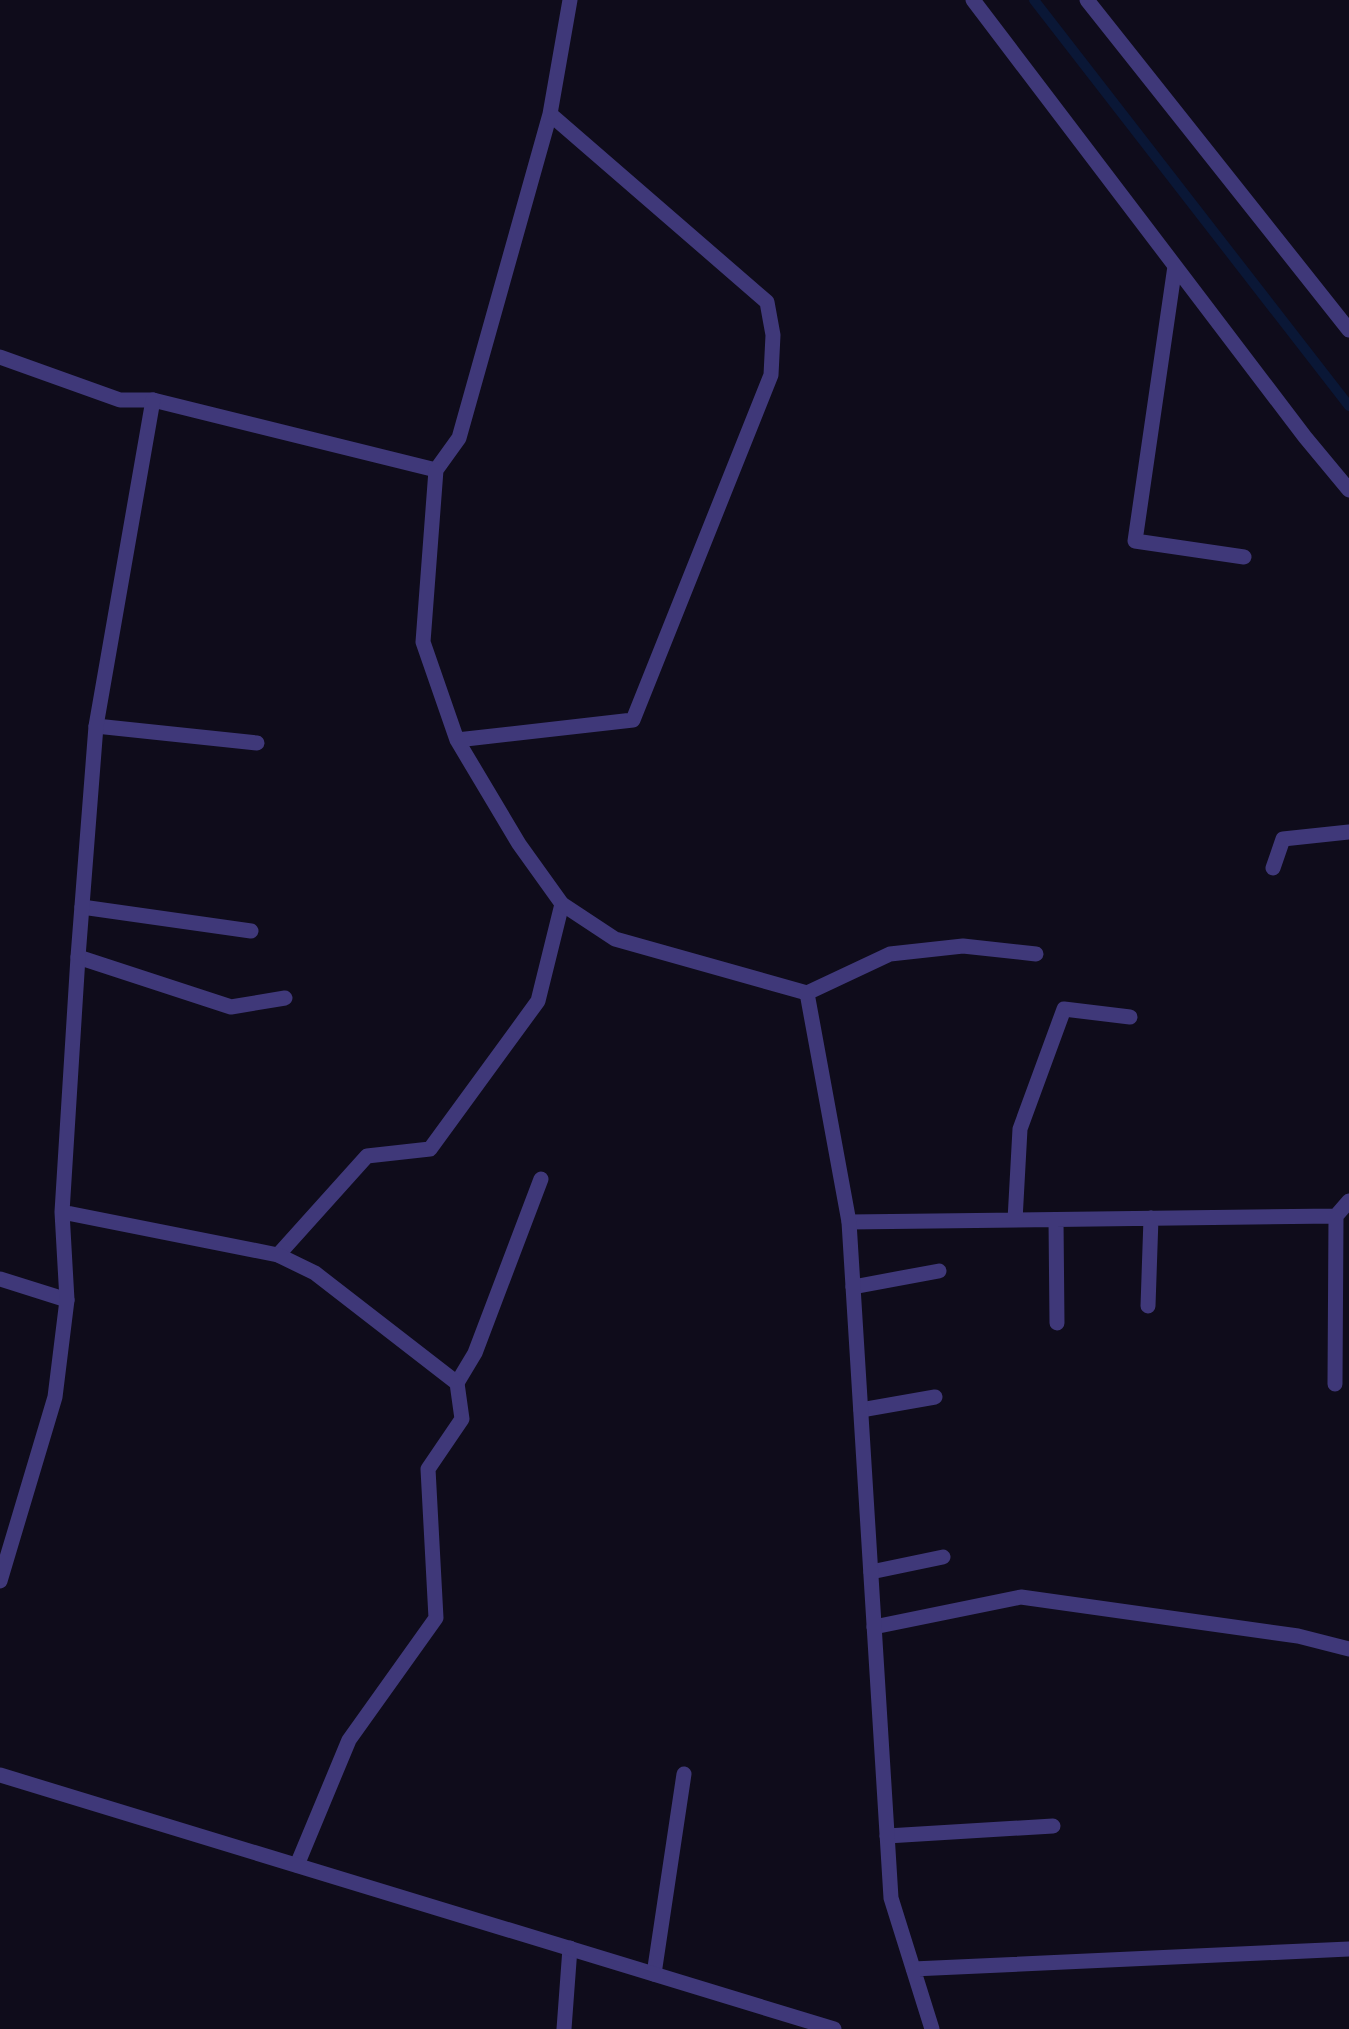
<svg xmlns="http://www.w3.org/2000/svg" width="1349" height="2029" viewBox="0 0 1349 2029" font-family="Quicksand,sans-serif">
	<rect width="100%" height="100%" fill="#0f0c1b"/>
	<g fill="none" stroke-linecap="round" stroke-linejoin="round">
		<path stroke="#0a1736" stroke-width="10" d="M1034 0 1349 406"/>
		<path stroke="#3f3879" stroke-width="15" d="M973 0 1305 437 1349 490
			M1087 0 1349 330
			M1175 266 1135 541 1244 557
			M0 357 120 400H153L436 470
			M96 726 257 743
			M1273 868 1283 839 1349 832
			M82 907 251 931
			M78 957 231 1007 285 998
			M1015 1220 1020 1129 1064 1009 1130 1017
			M1056 1220 1057 1323
			M849 1222 1336 1216
			M278 1255 367 1156 430 1149 538 1001 562 904
			M0 1279 67 1300
			M853 1287 939 1271
			M1148 1306 1151 1218
			M457 1383 475 1353 541 1179
			M1335 1384 1336 1216 1349 1201
			M861 1410 935 1397
			M871 1572 943 1557
			M874 1627 1021 1597 1298 1636 1349 1649
			M887 1836 1053 1826
			M654 1974 684 1774
			M564 2029 570 1948"/>
		<path stroke="#3f3879" stroke-width="15" d="M570 0 550 114 459 438 436 470 423 642 457 740 519 844 562 904 615 939 807 993
			M457 740 633 720 771 375 773 335 767 302 550 114
			M62 1212 278 1255 315 1273 457 1383 462 1419 428 1469 436 1618 349 1740 297 1865
			M0 1581 55 1397 67 1300 62 1212 78 957 96 726 153 400
			M913 1969 1349 1949
			M932 2029 891 1898 849 1222 807 993 890 954 963 946 1036 954"/>
		<path stroke="#3f3879" stroke-width="15" d="M0 1775 834 2029"/>
	</g>
</svg>
